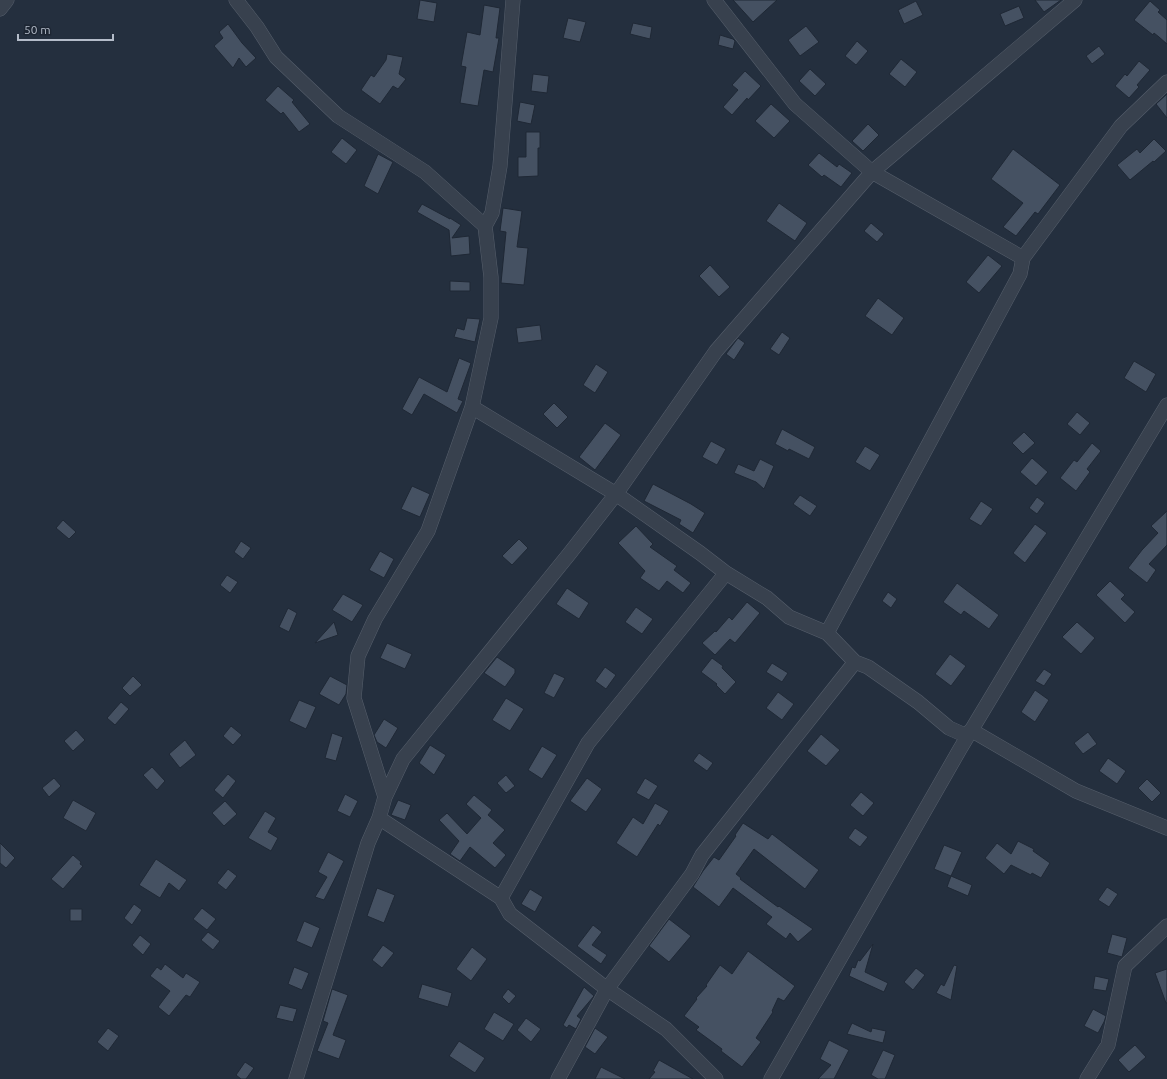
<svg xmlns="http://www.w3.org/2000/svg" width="1167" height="1079" viewBox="0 0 1167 1079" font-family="Ubuntu,sans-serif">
	<rect width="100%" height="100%" fill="#242f3e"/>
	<path fill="#455162" stroke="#1f2835" d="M420 0 437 3 434 22 417 19Z
		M733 0H777L753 22Z
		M1035 0H1061L1044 12Z
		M916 1 923 15 904 24 898 10Z
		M1150 1 1160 10 1158 12 1167 20V44L1159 37 1154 33 1153 35 1134 20Z
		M484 5 500 8 496 38H499L493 72 484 70 478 106 460 103 466 67 461 66 467 32 480 35Z
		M1019 6 1024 18 1005 26 1000 14Z
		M568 18 586 22 580 42 563 38Z
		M633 23 652 27 650 39 630 34Z
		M228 24 242 43 256 58 246 67 239 58 233 68 214 46 223 38 219 32Z
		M806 26 819 42 800 56 788 40Z
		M720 35 733 39 735 41 733 49 718 45Z
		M857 41 868 51 856 65 845 56Z
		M1099 46 1105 54 1092 64 1086 56Z
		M387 54 403 57 399 74 406 79 398 89 393 86 380 104 361 90 371 75 374 77 386 60Z
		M901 59 917 72 905 87 889 74Z
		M1139 61 1150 70 1137 85 1139 87 1129 98 1115 86 1125 74 1127 76Z
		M810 69 826 84 815 96 799 81Z
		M745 71 761 86 748 100 747 98 732 115 723 107 738 90 732 85Z
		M533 74 549 76 547 93 531 91Z
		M278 86 294 100 292 102 310 124 299 132 283 112 281 114 265 100Z
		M1167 94V118L1156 104Z
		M520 102 535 105 531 124 517 121Z
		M771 104 790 121 774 138 755 121Z
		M868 124 879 135 863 151 852 141Z
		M526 132H540V148H538V176L518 177V157H526Z
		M342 138 357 150 346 164 331 152Z
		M1154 139 1166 151 1154 162 1153 161 1130 180 1117 165 1137 149 1140 153Z
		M1013 149 1060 185 1038 214 1035 212 1016 236 1003 227 1023 203 991 179Z
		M819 153 837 167 839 164 852 173 841 187 824 175 822 177 808 165Z
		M378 154 393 162 378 194 364 186Z
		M779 203 807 223 795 241 766 221Z
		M422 204 450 219V218L461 225 452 238 469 236 470 254 451 256 449 230 417 212Z
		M503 208 522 211 517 247 528 248 524 285 501 283 506 232 500 231Z
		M871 223 884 234 877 242 864 231Z
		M988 255 1002 266 979 293 966 282Z
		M710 265 730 287 719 297 699 276Z
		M450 281 470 282V291H450Z
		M878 298 904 318 892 335 865 316Z
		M467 318 480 319 475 342 454 337 457 328 464 330Z
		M540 325 542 340 518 343 516 328Z
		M782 332 790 338 779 355 770 349Z
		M738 338 745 343 734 360 726 354Z
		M459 358 471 363 458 399 463 401 457 413 424 394 412 415 402 409 419 377 447 392Z
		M1134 361 1156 374 1146 392 1124 378Z
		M596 364 608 372 595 393 583 385Z
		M554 403 568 417 557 428 543 414Z
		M1077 412 1090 423 1080 435 1067 424Z
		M605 423 621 435 595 470 579 457Z
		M782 429 815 447 809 459 789 449 788 451 775 444Z
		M1024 432 1035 443 1023 454 1012 443Z
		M711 441 726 449 717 465 702 457Z
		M1092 443 1101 451 1087 469 1090 472 1076 491 1060 478 1074 460 1077 462Z
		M865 446 880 455 870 471 855 462Z
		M1032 458 1048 472 1036 486 1020 472Z
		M760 459 774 466 764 489 756 482 734 473 738 464 754 471Z
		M653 484 691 504 705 513 693 533 679 524 681 520 644 501Z
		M412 486 430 494 420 517 401 509Z
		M800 495 817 506 810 516 793 504Z
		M1037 497 1045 503 1037 514 1029 508Z
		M981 501 993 509 981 526 969 519Z
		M1167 511V545L1149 564 1156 570 1147 583 1128 568 1142 550 1158 533 1151 526Z
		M63 520 76 532 69 539 56 528Z
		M1035 524 1047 533 1025 563 1013 553Z
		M636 526 653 544 650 547 677 566 674 570 691 583 683 593 667 581 659 591 640 578 645 571 618 543Z
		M519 539 528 548 512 565 502 556Z
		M241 541 251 548 243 559 234 552Z
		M380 551 394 559 384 578 369 570Z
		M227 575 238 582 230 593 220 585Z
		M1110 581 1125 595 1121 599 1135 612 1125 623 1096 595Z
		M957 583 999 615 989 629 964 611 961 615 943 602Z
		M567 588 589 603 579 619 556 604Z
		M888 592 897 599 891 608 882 601Z
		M343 594 363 605 352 622 332 610Z
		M747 602 760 613 735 643 730 639 715 655 702 643 715 631 716 632 729 617 732 620Z
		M636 607 653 619 642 634 625 622Z
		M288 608 297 613 289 632 279 627Z
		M334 622 338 635 315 643Z
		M1077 622 1095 638 1081 654 1062 637Z
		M387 643 412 654 405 669 380 658Z
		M950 654 966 666 951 686 935 674Z
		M497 657 515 669V673L505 687 484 673Z
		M712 658 723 666 722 668 736 682 725 694 716 685 717 684 701 672Z
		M772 663 788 673 782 682 766 672Z
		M605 667 616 675 606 689 595 681Z
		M1044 669 1052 674 1044 686 1035 681Z
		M554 673 565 678 554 698 544 693Z
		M133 676 142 685 130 696 122 688Z
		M330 676 347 685 346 694 339 705 319 694Z
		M1035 690 1049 700 1035 722 1021 712Z
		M778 692 794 704 782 720 766 708Z
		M506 698 524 709 510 731 492 720Z
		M299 700 316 707 306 729 289 721Z
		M121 702 129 709 115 725 107 718Z
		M384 719 398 728 386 748 377 742 374 735Z
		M231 726 242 735 233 745 223 736Z
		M76 730 85 740 73 751 64 741Z
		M1088 732 1097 744 1083 754 1074 743Z
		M332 733 343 737 336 761 325 758Z
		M821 734 840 750 826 766 807 751Z
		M185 740 196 755 180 768 169 754Z
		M430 745 446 755 434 775 419 763Z
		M542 746 557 755 542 779 528 770Z
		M699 753 713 763 707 771 693 761Z
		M1108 758 1126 771 1117 784 1099 771Z
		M152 767 165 781 157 790 143 775Z
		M228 774 236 781 223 798 214 790Z
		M506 775 515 786 506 793 497 783Z
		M54 778 61 786 49 797 42 788Z
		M587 778 602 789 586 812 570 801Z
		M645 778 658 786 649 800 636 793Z
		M1147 779 1161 793 1152 802 1138 788Z
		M861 792 874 803 863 816 850 805Z
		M345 794 358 801 350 817 337 811Z
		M474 795 492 810 488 815 505 830 493 843 506 855 495 868 470 847 460 861 450 854 459 841 439 820 447 813 467 834 481 818 466 804Z
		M73 800 96 813 86 831 63 818Z
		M398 800 411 805 405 820 391 815Z
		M225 801 237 814 224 826 212 813Z
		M655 803 669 811 660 826 658 824 637 857 616 843 633 817 643 824Z
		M265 811 276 818 268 832 278 838 271 851 248 838Z
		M743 823 768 839 772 834 819 870 805 889 754 849 736 874 741 878 740 879 778 907 779 906 813 929 798 942 790 933 786 939 766 924 772 917 733 888 719 907 693 887 703 871 714 857 719 860 736 836 735 835Z
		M855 828 868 837 860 847 848 838Z
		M1018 841 1034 849 1033 851 1050 863 1041 878 1032 873 1031 875 1011 865 1004 874 985 858 997 843 1011 854Z
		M0 843 15 858 6 868 0 863Z
		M944 845 962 852 951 876 934 869Z
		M328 852 344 861 324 900 315 897 327 877 318 872Z
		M73 855 81 862 80 864 83 866 63 889 51 879Z
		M156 859 187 880 179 891 169 883 160 898 139 885Z
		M228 869 237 876 226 890 217 883Z
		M951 876 972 885 968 896 947 887Z
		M1107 887 1118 894 1109 907 1098 900Z
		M377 888 395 895 384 923 367 916Z
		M530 889 543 897 535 912 521 904Z
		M134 904 142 910 132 925 124 918Z
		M202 908 216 919 207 930 193 919Z
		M70 909H82V921H70Z
		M669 919 691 936 669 962 649 946Z
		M304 921 320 928 312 948 296 941Z
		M593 925 602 932 592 945 607 955 601 964 577 946Z
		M208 932 220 941 213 950 201 940Z
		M1112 934 1127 938 1122 957 1107 953Z
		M140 935 151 944 143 955 132 945Z
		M873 944 865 972 888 983 884 992 849 976 852 967 855 968 858 960 860 961Z
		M383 945 394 953 382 968 372 960Z
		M472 947 487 959 471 981 456 969Z
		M748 951 795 986 784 1001 778 998 772 1011 773 1012 756 1038 761 1042 742 1067 721 1051 722 1049 696 1030 699 1027 684 1016 697 999 696 998 707 986 706 985 720 965 732 974Z
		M165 964 183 978 186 973 200 982 190 997 186 995 169 1016 158 1007 170 991 150 976 157 967 161 970Z
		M954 965 957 966 951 1000 936 993 941 984 944 986Z
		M294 967 309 973 302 990 288 984Z
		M916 968 925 975 913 990 904 982Z
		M1167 969V1003H1166L1155 973Z
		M1095 976 1109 979 1106 991 1093 989Z
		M422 984 452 993 448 1007 418 998Z
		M584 987 594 996 577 1016 581 1019 576 1029 569 1025 567 1028 563 1025Z
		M332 989 348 995 333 1035 346 1040 339 1059 317 1051 328 1023 323 1021Z
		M508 989 516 996 509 1004 502 997Z
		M280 1005 297 1009 293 1022 276 1018Z
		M1093 1009 1106 1016 1104 1022 1098 1033 1084 1026Z
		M494 1012 514 1024 503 1041 484 1029Z
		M526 1018 541 1029 531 1042 517 1030Z
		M852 1023 871 1032 872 1028 886 1031 883 1043 847 1034Z
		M108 1028 119 1036 108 1051 97 1042Z
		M595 1028 608 1037 595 1054 585 1047Z
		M829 1040 849 1050 834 1079H818L831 1065 820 1059Z
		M459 1041 485 1058 475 1073 449 1056Z
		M1135 1045 1146 1057 1129 1072 1118 1060Z
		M883 1050 895 1055 885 1079H878L871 1075Z
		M659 1060 693 1079H649L655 1072 653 1071Z
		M245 1062 254 1068 246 1079H241L236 1075Z
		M601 1067 625 1079H595Z"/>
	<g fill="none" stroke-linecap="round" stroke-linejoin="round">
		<defs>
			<path id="street" d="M236 0 257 27 276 57 338 116 425 172 485 226
				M714 0 795 104 872 172 1023 258
				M0 9 7 0
				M472 407 616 494 700 553 726 573 767 598 789 617 827 633 855 662 868 667 918 702 949 728 967 736 971 730 1076 791 1167 828
				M827 633 1020 274 1023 258 1121 126 1167 82
				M385 797 354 698 358 656 375 619 428 531 472 407 491 318V277L485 226 492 213 500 166 513 0
				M379 818 501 898 510 914 607 989 666 1029 716 1079
				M501 898 588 743 726 573
				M296 1079 368 843 379 818 385 797 403 759 570 553 616 494 716 351 872 172 1075 0
				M558 1079 607 989 692 874 702 855 855 662
				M771 1079 960 749 1167 405
				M1087 1079 1108 1045 1125 966 1167 926"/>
		</defs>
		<use href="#street" stroke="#565f6c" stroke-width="15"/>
		<use href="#street" stroke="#38414e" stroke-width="14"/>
	</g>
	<path d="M18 34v6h95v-6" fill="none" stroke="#b4bcc9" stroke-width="2"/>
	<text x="24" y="34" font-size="12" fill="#b4bcc9" stroke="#1d2633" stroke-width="3" paint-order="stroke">50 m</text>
</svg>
